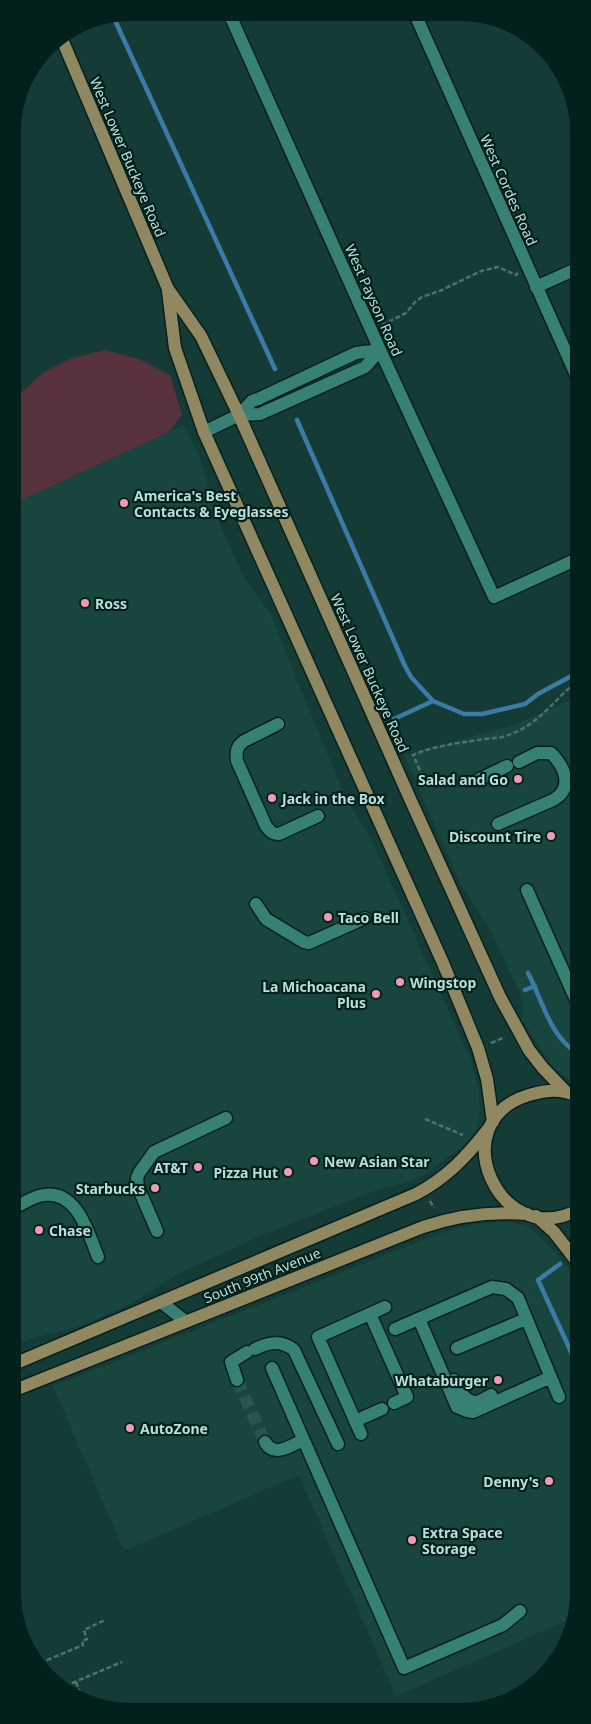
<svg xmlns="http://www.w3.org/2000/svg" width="591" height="1724" viewBox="0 0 591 1724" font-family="'Noto Sans',sans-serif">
	<rect width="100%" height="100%" fill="#143b35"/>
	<path fill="#18463e" d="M184 425 200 458 219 523 245 579 270 613 345 797 371 838 471 1061 479 1093 480 1112 478 1129 463 1146 424 1175 409 1182 380 1189 267 1233 178 1274 133 1303 81 1326 14 1343 13 504Z
		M577 697 578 1081H571L552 1066 522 1020V998L491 931 460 883 404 755 511 726Z
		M511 1222 525 1226 536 1233 557 1254 578 1282V1601L575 1617 396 1696 299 1475 124 1551 53 1386 441 1233 482 1223Z"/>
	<path fill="#57313c" d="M105 350 139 359 170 375 182 415 169 432 13 504V400L44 372 70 359Z"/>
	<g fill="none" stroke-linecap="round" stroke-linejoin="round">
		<path stroke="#3b7ba7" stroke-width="4.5" d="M113 16 275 369
			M297 420 405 666 411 677 433 701 464 714H482L525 704 538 694 577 673
			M394 719 433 701
			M528 973C543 1001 549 1035 577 1053
			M525 990 535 986
			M560 1264 538 1280 578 1367"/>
		<path stroke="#2d534d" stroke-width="12" stroke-dasharray="12 6" stroke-linecap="butt" d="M237 1380 265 1442"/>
		<defs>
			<path id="minor" d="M229 13 380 350 494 597 577 559
				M415 14 577 377
				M536 287 576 269
				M239 415 260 414 365 367 380 350
				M204 432 239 415 252 401 258 399 356 353 380 350
				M278 724 244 741C236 747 236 752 237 761L266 826C270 831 272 834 279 834L318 816
				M478 780 507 766
				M498 824 553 800C574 788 565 767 551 753H537L519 762
				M527 890 577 1002
				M256 904 266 919 304 942 309 943 365 918
				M14 1208C22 1204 31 1198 39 1196 76 1186 88 1232 98 1257
				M157 1231 138 1187 137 1178 139 1173 154 1152 226 1118
				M161 1302 185 1321
				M370 1314 407 1397 394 1403
				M419 1319 457 1407 467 1411 473 1412 551 1377
				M395 1329 492 1287 506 1289 518 1298 559 1397
				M457 1348 526 1319
				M255 1349C269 1342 281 1340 294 1350L338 1444
				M272 1368 404 1668 503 1625 520 1611
				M237 1380 231 1362 247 1352
				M454 1380C458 1388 464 1402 476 1402 480 1402 487 1397 491 1395
				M355 1421 382 1409
				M361 1434 318 1337 385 1307
				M265 1442C274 1458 290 1446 303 1440"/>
			<path id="major" d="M61 37 168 289 201 336 239 415 411 801 500 997 529 1050 543 1068 565 1091
				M168 291 175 348 204 432 443 963 478 1048 487 1079 493 1122
				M578 1097C562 1088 546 1090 529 1095 441 1121 499 1252 578 1210
				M536 1216 554 1232 578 1263
				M14 1364 416 1194C448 1177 467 1156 489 1128
				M15 1390 423 1227C458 1215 490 1211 527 1214"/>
		</defs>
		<use href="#minor" stroke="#09201c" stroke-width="15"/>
		<use href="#major" stroke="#09201c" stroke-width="15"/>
		<path stroke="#4e736d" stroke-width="2.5" stroke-dasharray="5 2.5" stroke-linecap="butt" d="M382 325 406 313 415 302 422 297 442 290 481 271 498 267 516 275 518 273
			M423 777 413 755C436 745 460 743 485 739 494 738 503 738 511 734 539 724 555 699 577 681
			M491 1043 505 1037
			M425 1119 463 1135
			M430 1201 434 1208
			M40 1663 83 1645 82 1641 87 1639 84 1630 105 1620
			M76 1682 81 1695
			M65 1686 122 1662"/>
		<use href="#minor" stroke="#378074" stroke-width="12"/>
		<use href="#major" stroke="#908861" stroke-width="12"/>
	</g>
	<g fill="#f19ab3" stroke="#02211c" stroke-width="2">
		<circle cx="124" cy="503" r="5"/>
		<circle cx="85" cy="603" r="5"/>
		<circle cx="518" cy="779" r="5"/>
		<circle cx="272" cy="798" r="5"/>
		<circle cx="551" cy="836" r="5"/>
		<circle cx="328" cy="917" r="5"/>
		<circle cx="400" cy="982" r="5"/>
		<circle cx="376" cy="994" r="5"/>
		<circle cx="314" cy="1161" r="5"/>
		<circle cx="198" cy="1167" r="5"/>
		<circle cx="288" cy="1172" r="5"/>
		<circle cx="155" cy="1188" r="5"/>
		<circle cx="39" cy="1230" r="5"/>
		<circle cx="498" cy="1380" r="5"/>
		<circle cx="130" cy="1428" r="5"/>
		<circle cx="549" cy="1481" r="5"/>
		<circle cx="412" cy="1540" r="5"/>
	</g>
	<g text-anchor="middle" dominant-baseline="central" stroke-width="4.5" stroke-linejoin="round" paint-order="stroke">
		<g font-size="14" fill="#bcded7" stroke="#02211c">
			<text transform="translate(128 157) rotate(67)">West Lower Buckeye Road</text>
			<text transform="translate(509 190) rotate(66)">West Cordes Road</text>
			<text transform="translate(374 300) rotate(66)">West Payson Road</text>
			<text transform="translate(370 673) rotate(66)">West Lower Buckeye Road</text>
			<text transform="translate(262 1275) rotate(-22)">South 99th Avenue</text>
		</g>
		<g font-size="14" font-weight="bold" fill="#bcded7" stroke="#02211c" text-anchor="start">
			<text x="134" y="495">America's Best<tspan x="134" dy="16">Contacts &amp; Eyeglasses</tspan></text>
			<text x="95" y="603">Ross</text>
			<text x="508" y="779" text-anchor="end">Salad and Go</text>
			<text x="282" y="798">Jack in the Box</text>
			<text x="541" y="836" text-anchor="end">Discount Tire</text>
			<text x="338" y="917">Taco Bell</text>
			<text x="410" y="982">Wingstop</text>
			<text x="366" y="986" text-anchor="end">La Michoacana<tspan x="366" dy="16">Plus</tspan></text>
			<text x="324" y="1161">New Asian Star</text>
			<text x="188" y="1167" text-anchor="end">AT&amp;T</text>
			<text x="278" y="1172" text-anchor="end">Pizza Hut</text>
			<text x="145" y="1188" text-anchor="end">Starbucks</text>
			<text x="49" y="1230">Chase</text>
			<text x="488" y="1380" text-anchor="end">Whataburger</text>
			<text x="140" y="1428">AutoZone</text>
			<text x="539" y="1481" text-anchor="end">Denny's</text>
			<text x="422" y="1532">Extra Space<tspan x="422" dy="16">Storage</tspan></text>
		</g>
	</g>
	<path d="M0 0H591V1724H0ZM131 21H460A110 110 0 0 1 570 131V1593A110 110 0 0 1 460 1703H131A110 110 0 0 1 21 1593V131A110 110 0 0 1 131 21Z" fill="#02211c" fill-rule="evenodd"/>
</svg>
